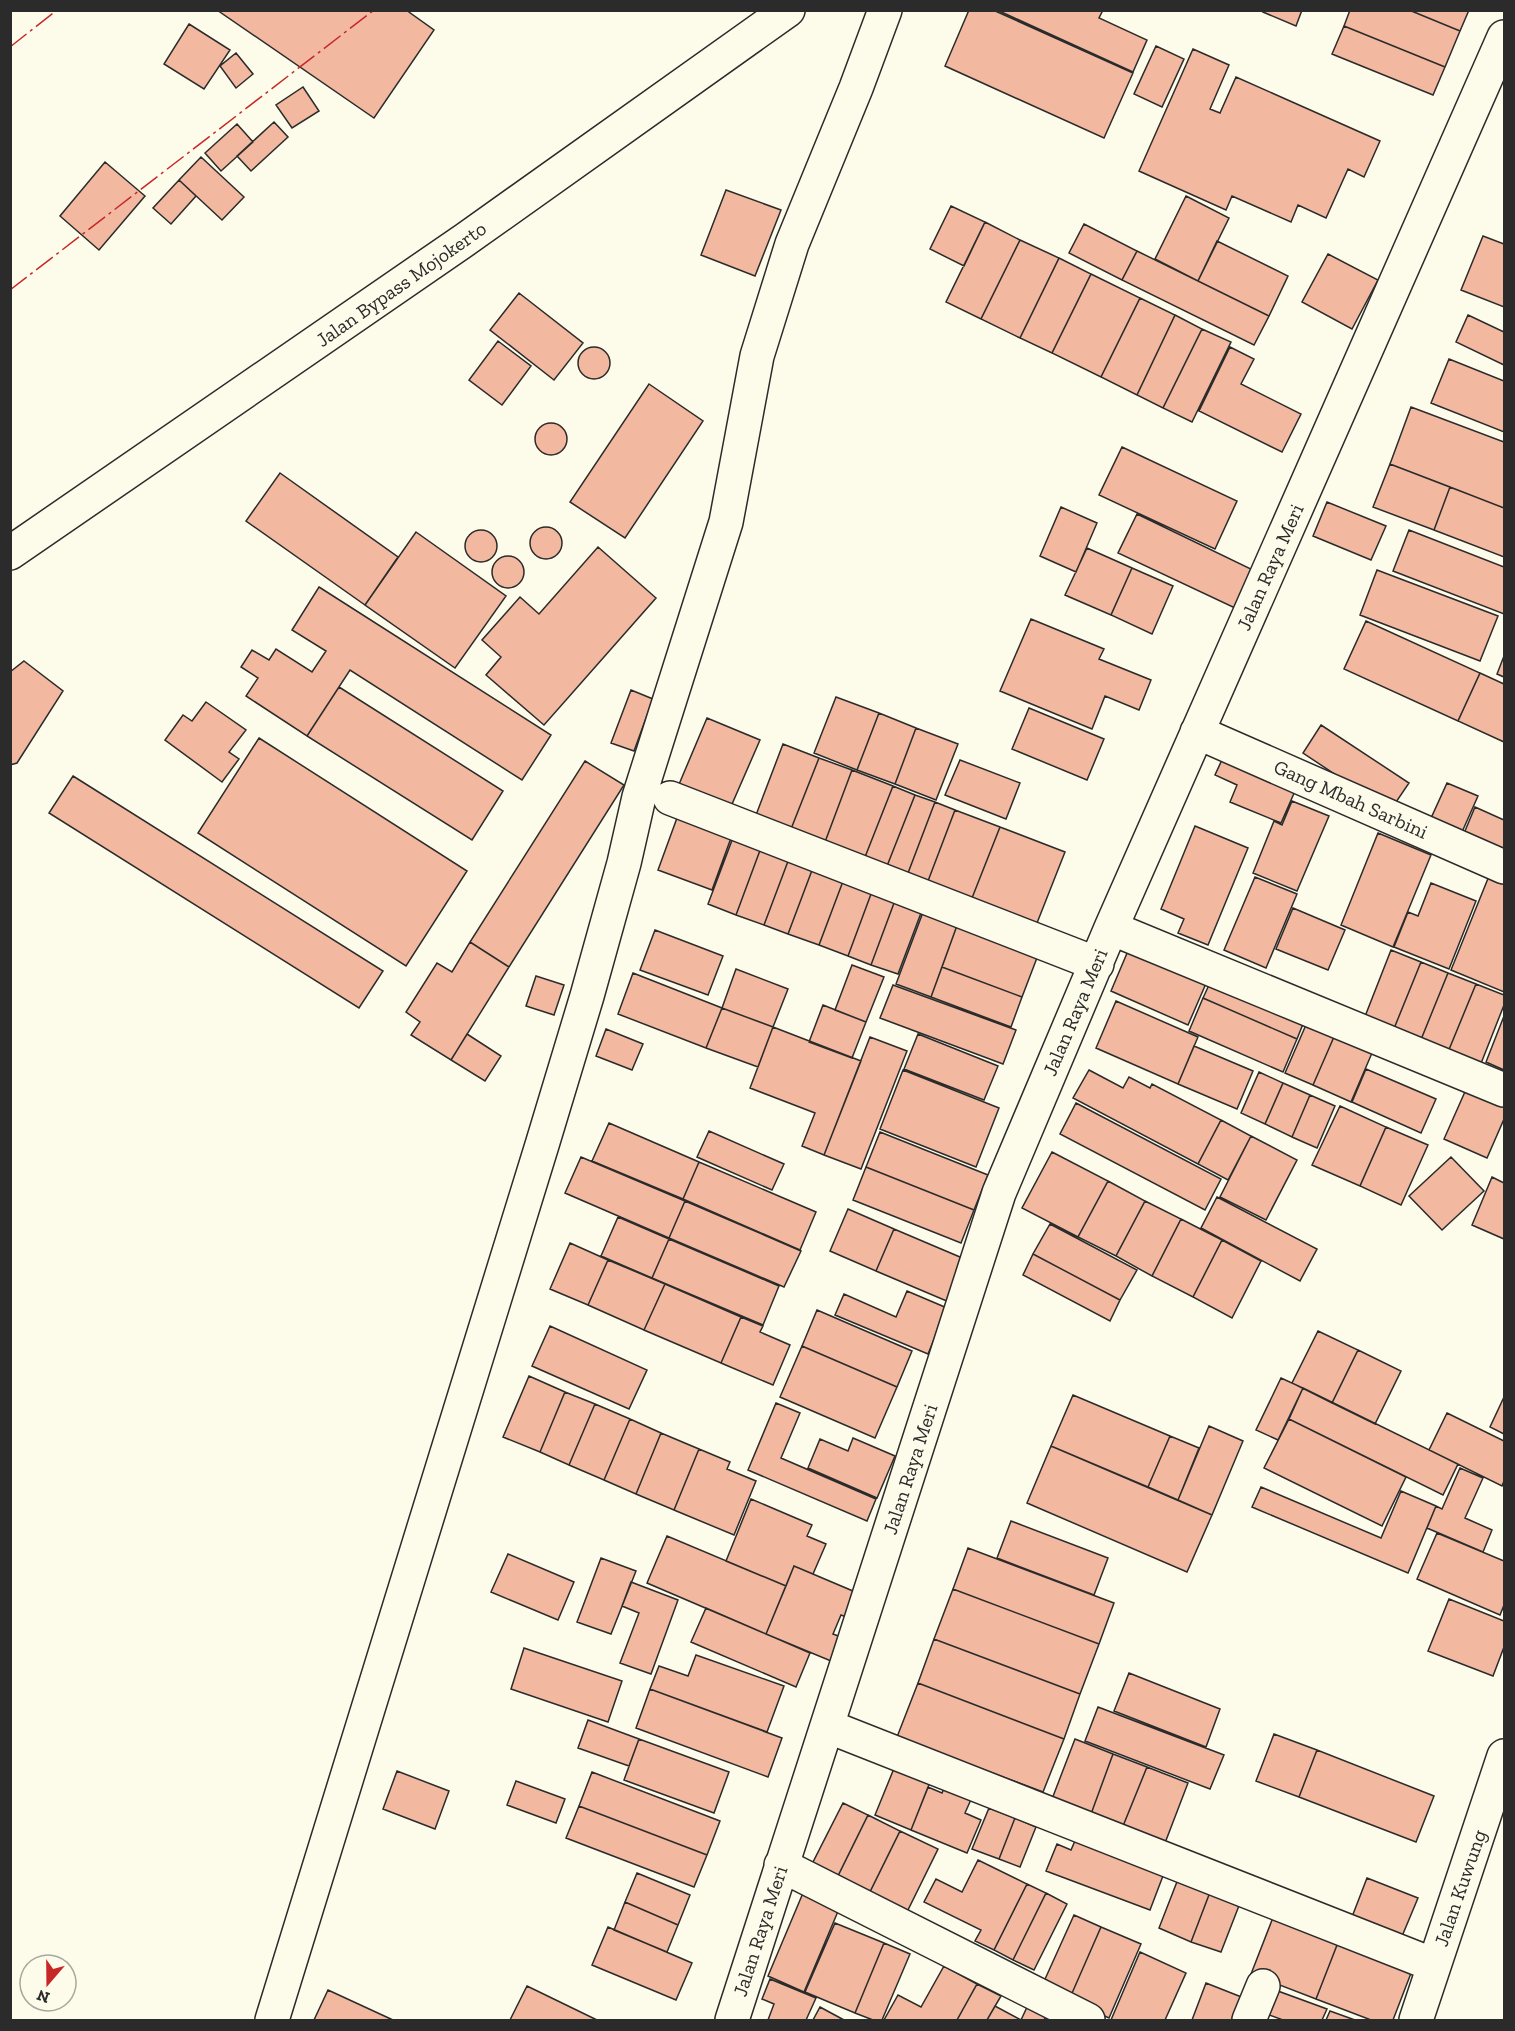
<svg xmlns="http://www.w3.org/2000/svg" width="1515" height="2031" viewBox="0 0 1515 2031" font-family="'Zilla Slab',serif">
	<rect width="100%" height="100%" fill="#fdfbea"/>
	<path fill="#f2b8a0" stroke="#2b2b2b" stroke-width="1.5" d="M217 10H406L434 30 374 118Z
		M969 10H993L1133 73 1104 138 945 66Z
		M997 10H1103L1099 18 1147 40 1133 72Z
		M1264 10H1302L1296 26 1263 12Z
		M1350 10H1409L1460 31 1445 67 1344 26Z
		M1409 10H1469L1460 31Z
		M189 24 230 50 204 89 164 64Z
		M1344 26 1445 67 1433 95 1332 54Z
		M1156 46 1184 59 1162 107 1134 94Z
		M1193 49 1229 65 1210 109 1220 113 1236 77 1380 141 1364 177 1348 169 1326 218 1298 205 1291 222 1232 196 1226 210 1139 171Z
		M236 53 253 74 236 88 220 66Z
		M303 87 319 111 292 128 276 105Z
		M274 122 288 137 251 171 237 156Z
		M237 124 253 142 221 171 205 153Z
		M201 157 244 197 222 220 179 180Z
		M105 162 145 196 99 250 60 216Z
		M179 180 196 196 171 224 153 208Z
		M726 190 781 210 755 276 701 255Z
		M1186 196 1229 218 1198 281 1155 259Z
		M951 206 985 222 964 266 930 249Z
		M985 222 1020 240 981 319 946 302Z
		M1084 224 1137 251 1122 280 1069 253Z
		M1483 236 1504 244V307L1461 290Z
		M1020 240 1059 258 1020 338 981 319Z
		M1217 241 1288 276 1269 316 1198 281Z
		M1137 251 1269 316 1254 345 1122 280Z
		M1328 254 1378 280 1352 329 1302 302Z
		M1059 258 1091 274 1052 353 1020 338Z
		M1091 274 1140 298 1101 377 1052 353Z
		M519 293 583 343 554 380 490 330Z
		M1140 298 1175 315 1137 395 1101 377Z
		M1175 315 1202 329 1163 408 1137 395Z
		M1468 315 1504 332V365L1456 342Z
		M1202 329 1231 342 1192 422 1163 408Z
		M498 341 531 366 502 405 469 380Z
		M1230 347 1254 359 1241 384 1301 414 1282 452 1199 411Z
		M578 363a16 16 0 1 1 32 0a16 16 0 1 1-32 0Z
		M1449 359 1504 381V432L1431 403Z
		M649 384 703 421 625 538 570 502Z
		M1411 407 1504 442V508L1390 464Z
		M535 439a16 16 0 1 1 32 0a16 16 0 1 1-32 0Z
		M1122 447 1237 501 1215 549 1099 495Z
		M1390 464 1450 487 1434 530 1373 507Z
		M280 473 398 557 365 605 246 521Z
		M1450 487 1504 508V557L1434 530Z
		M1327 502 1386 526 1371 560 1313 536Z
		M1061 507 1097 523 1076 572 1040 556Z
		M1137 514 1253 570 1235 608 1118 553Z
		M530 543a16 16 0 1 1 32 0a16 16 0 1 1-32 0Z
		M1409 530 1504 567V614L1393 571Z
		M465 546a16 16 0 1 1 32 0a16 16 0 1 1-32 0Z
		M416 532 506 596 455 668 365 605Z
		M598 547 656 598 544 725 486 675 501 657 482 640 520 597 539 614Z
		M1087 548 1132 568 1111 615 1065 595Z
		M492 572a16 16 0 1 1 32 0a16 16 0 1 1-32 0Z
		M1132 568 1173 586 1152 634 1111 615Z
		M1377 570 1498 616 1480 661 1360 615Z
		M319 587 551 735 522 780 350 670 307 736 246 696 258 678 241 667 252 650 269 660 276 649 312 672 326 651 292 630Z
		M1031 619 1104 649 1099 659 1151 680 1139 710 1105 696 1092 729 1000 691Z
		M1366 621 1480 673 1458 721 1344 669Z
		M1504 656V677L1497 674Z
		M24 661 63 691 17 763 10 765V672Z
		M1480 673 1504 684V742L1458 721Z
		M339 687 503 791 472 840 307 736Z
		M631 690 653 699 634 751 611 743Z
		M836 697 879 713 857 770 814 753Z
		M206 702 246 730 229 752 239 759 222 782 165 740 183 715 192 721Z
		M1029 708 1104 739 1087 780 1012 749Z
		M879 713 916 728 895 784 857 770Z
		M707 718 760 740 729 811 677 789Z
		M1321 725 1409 783 1390 811 1303 753Z
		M916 728 958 744 936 800 895 784Z
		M259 738 467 871 406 966 198 833Z
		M783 744 819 758 791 829 756 815Z
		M1226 751 1299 782 1281 823 1230 802 1237 785 1215 775Z
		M819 758 852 770 825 842 791 829Z
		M960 760 1020 783 1006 819 945 795Z
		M585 761 624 785 509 967 470 942Z
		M852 770 893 786 865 857 825 842Z
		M73 776 383 971 359 1008 49 813Z
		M1447 783 1478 796 1458 841 1427 827Z
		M893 786 915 795 887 866 865 857Z
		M915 795 935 802 908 873 887 866Z
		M1292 801 1329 816 1297 891 1253 873 1274 821 1282 825Z
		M935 802 955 810 928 881 908 873Z
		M681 807 735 827 712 890 658 870Z
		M1475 807 1504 820V863L1460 843Z
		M955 810 1000 827 972 898 928 881Z
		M1195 826 1248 848 1208 945 1178 933 1184 919 1161 909Z
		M1000 827 1065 852 1037 923 972 898Z
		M1378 833 1431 855 1393 947 1341 925Z
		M734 835 762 845 736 915 708 904Z
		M762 845 790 856 764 925 736 915Z
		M790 856 814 865 788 934 764 925Z
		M814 865 845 876 819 945 788 934Z
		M845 876 874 886 848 956 819 945Z
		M1489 876 1504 883V992L1451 970Z
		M1255 877 1297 894 1266 968 1224 950Z
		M1431 883 1476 901 1449 969 1394 947 1408 912 1418 916Z
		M874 886 897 895 871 965 848 956Z
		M897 895 924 905 898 974 871 965Z
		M925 907 959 920 931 997 896 984Z
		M1293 908 1345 930 1328 970 1276 949Z
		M959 920 1040 950 1022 997 942 967Z
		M655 930 723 956 708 995 640 970Z
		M1133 939 1211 972 1188 1025 1111 991Z
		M470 942 509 967 451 1060 411 1035 420 1022 406 1012 437 963 452 972Z
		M1391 950 1421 962 1393 1031 1364 1019Z
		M1421 962 1448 973 1420 1042 1393 1031Z
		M852 965 884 977 866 1022 835 1010Z
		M942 967 1022 997 1011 1027 931 997Z
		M736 969 788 989 773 1027 722 1008Z
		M633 973 722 1008 706 1048 618 1014Z
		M1448 973 1476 984 1448 1052 1420 1042Z
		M1214 974 1307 1014 1297 1039 1203 998Z
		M536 976 564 985 554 1015 526 1006Z
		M1476 984 1504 995V1005L1480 1066 1448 1052Z
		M893 985 1016 1030 1003 1064 880 1018Z
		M1203 998 1297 1039 1283 1072 1189 1031Z
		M1116 1001 1198 1037 1178 1084 1096 1048Z
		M823 1005 866 1022 852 1058 809 1042Z
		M722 1008 773 1027 758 1067 706 1048Z
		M1504 1016V1070L1486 1062Z
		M1309 1018 1337 1030 1313 1085 1285 1073Z
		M773 1027 861 1061 824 1155 802 1146 815 1113 750 1088Z
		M606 1029 643 1044 632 1070 596 1056Z
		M1337 1030 1375 1046 1351 1102 1313 1085Z
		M467 1034 501 1056 485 1081 451 1060Z
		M918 1034 998 1066 984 1100 904 1069Z
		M870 1037 907 1051 861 1169 824 1155Z
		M1194 1046 1253 1071 1237 1109 1178 1084Z
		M1366 1069 1436 1099 1421 1133 1352 1102Z
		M903 1070 999 1108 976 1167 880 1129Z
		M1089 1070 1123 1088 1129 1077 1150 1088 1152 1084 1221 1120 1198 1164 1073 1098Z
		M1259 1072 1283 1083 1265 1124 1241 1113Z
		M1283 1083 1310 1095 1292 1137 1265 1124Z
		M1468 1085 1504 1101V1119L1487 1158 1444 1139Z
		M1310 1095 1335 1106 1317 1148 1292 1137Z
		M1076 1103 1221 1179 1205 1210 1060 1134Z
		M1340 1106 1386 1127 1360 1186 1312 1165Z
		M1221 1120 1251 1136 1228 1180 1198 1164Z
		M609 1123 699 1162 683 1199 592 1161Z
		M1386 1127 1428 1145 1401 1205 1360 1186Z
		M709 1131 784 1164 772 1190 697 1157Z
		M880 1132 988 1175 974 1210 866 1167Z
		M1251 1136 1297 1160 1266 1220 1220 1197Z
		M1052 1152 1108 1181 1078 1237 1022 1208Z
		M581 1157 685 1201 669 1238 565 1193Z
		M1451 1157 1484 1191 1442 1230 1409 1196Z
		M699 1162 816 1212 800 1250 683 1199Z
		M866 1167 974 1210 961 1243 853 1200Z
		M1492 1177 1504 1183V1239L1472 1225Z
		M1108 1181 1145 1201 1116 1256 1078 1237Z
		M1217 1197 1317 1249 1300 1281 1201 1228Z
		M685 1201 801 1251 784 1287 669 1238Z
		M1145 1201 1181 1219 1152 1276 1116 1256Z
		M848 1209 894 1229 876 1271 830 1251Z
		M618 1217 669 1239 652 1278 601 1256Z
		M1181 1219 1222 1240 1193 1297 1152 1276Z
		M1050 1224 1137 1270 1120 1300 1033 1254Z
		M894 1229 967 1260 949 1302 876 1271Z
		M669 1239 779 1286 763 1325 652 1278Z
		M1222 1240 1261 1261 1232 1318 1193 1297Z
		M570 1243 608 1260 588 1305 550 1289Z
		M1033 1254 1120 1300 1110 1321 1023 1275Z
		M608 1260 665 1284 644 1330 588 1305Z
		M665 1284 741 1317 721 1363 644 1330Z
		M907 1291 947 1308 928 1354 835 1315 844 1294 896 1317Z
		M817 1310 912 1351 897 1387 802 1346Z
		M741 1317 763 1326 760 1332 790 1345 773 1385 721 1363Z
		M550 1326 647 1370 629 1409 532 1366Z
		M1318 1331 1358 1350 1332 1403 1292 1383Z
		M802 1346 897 1387 875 1438 780 1397Z
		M1358 1350 1401 1371 1375 1424 1332 1403Z
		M529 1376 565 1392 540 1452 503 1437Z
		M1281 1378 1303 1388 1278 1440 1256 1430Z
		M1303 1388 1458 1464 1443 1495 1289 1419Z
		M565 1392 595 1404 569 1465 540 1452Z
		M1073 1395 1170 1436 1148 1487 1051 1446Z
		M1504 1397V1434L1490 1427Z
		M776 1403 800 1413 781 1458 876 1499 867 1521 748 1470Z
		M595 1404 630 1419 604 1480 569 1465Z
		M1447 1413 1504 1441V1481L1502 1486 1429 1450Z
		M630 1419 661 1433 636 1494 604 1480Z
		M1289 1419 1406 1477 1382 1526 1264 1468Z
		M1209 1426 1243 1441 1212 1515 1178 1500Z
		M661 1433 699 1449 674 1510 636 1494Z
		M1170 1436 1199 1448 1178 1500 1148 1487Z
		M853 1438 895 1456 877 1498 808 1468 820 1439 848 1451Z
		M1051 1446 1212 1515 1187 1572 1027 1503Z
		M699 1449 730 1462 727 1469 756 1481 734 1535 674 1510Z
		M1460 1468 1483 1478 1465 1518 1492 1530 1483 1552 1427 1528 1436 1506 1442 1509Z
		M1261 1487 1381 1538 1401 1491 1436 1506 1408 1573 1252 1507Z
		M751 1499 812 1525 807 1536 826 1544 813 1574 794 1566 786 1586 726 1561Z
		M1011 1521 1108 1558 1094 1595 997 1558Z
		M1437 1533 1504 1561V1605L1500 1615 1417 1579Z
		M667 1536 786 1586 766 1634 647 1583Z
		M968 1548 1114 1603 1099 1644 953 1589Z
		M508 1554 574 1582 558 1620 491 1592Z
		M601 1558 636 1571 611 1634 577 1622Z
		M794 1566 860 1594 849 1618 841 1615 833 1634 841 1637 831 1661 766 1634Z
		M631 1582 678 1600 651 1674 620 1663 639 1613 622 1606Z
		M953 1589 1099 1644 1080 1694 934 1639Z
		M1449 1599 1504 1621V1647L1493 1676 1428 1651Z
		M706 1608 810 1653 796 1687 691 1642Z
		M934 1639 1080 1694 1064 1739 918 1683Z
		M524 1648 622 1681 608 1722 511 1689Z
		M696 1655 784 1686 767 1732 650 1689 659 1666 688 1676Z
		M1129 1673 1220 1709 1206 1747 1114 1711Z
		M918 1683 1064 1739 1043 1792 897 1737Z
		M650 1689 782 1738 768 1777 636 1728Z
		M1098 1707 1224 1755 1210 1789 1085 1741Z
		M588 1720 639 1739 629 1766 578 1748Z
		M1274 1734 1317 1750 1299 1797 1256 1781Z
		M639 1739 729 1772 714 1813 624 1780Z
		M1075 1739 1113 1754 1091 1814 1052 1799Z
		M1317 1750 1434 1796 1416 1842 1299 1797Z
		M1113 1754 1147 1767 1123 1826 1091 1814Z
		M895 1766 931 1780 911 1830 875 1815Z
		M1147 1767 1188 1783 1165 1843 1123 1826Z
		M397 1771 449 1791 435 1829 383 1809Z
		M592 1772 720 1821 707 1855 579 1806Z
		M516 1781 565 1799 556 1823 507 1805Z
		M946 1784 973 1795 965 1813 981 1820 967 1853 911 1830 928 1787 942 1793Z
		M843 1803 868 1815 835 1882 809 1870Z
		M579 1806 707 1855 694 1887 566 1838Z
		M989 1808 1015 1818 999 1859 972 1849Z
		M868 1815 900 1831 867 1898 835 1882Z
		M1015 1818 1036 1827 1020 1867 999 1859Z
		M900 1831 938 1849 905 1916 867 1898Z
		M1078 1834 1166 1868 1150 1910 1046 1871 1057 1844 1071 1850Z
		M978 1860 1027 1884 994 1950 975 1941 981 1930 924 1902 936 1879 962 1892Z
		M637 1873 690 1895 678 1925 625 1902Z
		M1180 1874 1212 1887 1191 1942 1159 1928Z
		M1367 1878 1418 1898 1400 1941 1350 1922Z
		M1027 1884 1046 1893 1013 1960 994 1950Z
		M1212 1887 1242 1898 1221 1952 1191 1942Z
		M803 1893 839 1909 804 1992 768 1976Z
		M1046 1893 1067 1904 1034 1970 1013 1960Z
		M625 1902 678 1925 667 1952 614 1930Z
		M1074 1915 1101 1927 1069 2000 1041 1988Z
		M1274 1915 1339 1940 1316 1999 1251 1974Z
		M835 1923 884 1943 855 2013 805 1992Z
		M608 1927 692 1963 676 2000 592 1965Z
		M1101 1927 1141 1944 1109 2018 1069 2000Z
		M1339 1940 1413 1968 1393 2020H1371L1316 1999Z
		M884 1943 910 1954 882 2020H873L855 2013Z
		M1140 1952 1186 1973 1165 2020H1111Z
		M944 1966 977 1984 957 2020H884L898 1995 921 2007Z
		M770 1979 816 1998 806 2020H768L774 2004 762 1999Z
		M1206 1983 1249 2000 1241 2020H1192Z
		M977 1984 1001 1996 987 2020H957Z
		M527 1986 597 2020H510Z
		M1267 1987 1327 2009 1322 2020H1283L1258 2011Z
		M328 1990 393 2020H314Z
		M1028 2005 1047 2015 1044 2020H987L995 2006 1021 2020Z
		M820 2007 844 2020H813Z
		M1330 2011 1355 2020H1326Z"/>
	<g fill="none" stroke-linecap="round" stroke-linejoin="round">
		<defs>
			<path id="minor" d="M1197 732 1504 867
				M670 798 1097 964
				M1111 928 1504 1090
				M827 1726 1434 1965
				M781 1865 1088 2020
				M272 2020 542 1145 587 996 624 863 639 797 726 522 757 356 792 244 856 88 885 10
				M732 2020 999 1193 1111 928 1504 37
				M1249 2020 1263 1986
				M1416 2020 1504 1756"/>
			<path id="highway" d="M10 553 466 239 788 10"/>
		</defs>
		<use href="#minor" stroke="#2b2b2b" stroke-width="36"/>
		<use href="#highway" stroke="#2b2b2b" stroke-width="36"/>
		<use href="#minor" stroke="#fdfbea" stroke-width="33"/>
		<use href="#highway" stroke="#fdfbea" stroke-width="33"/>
		<path stroke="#c62828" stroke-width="1.5" stroke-dasharray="21 4.5 3 4.5" stroke-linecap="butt" d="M10 47 57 10
			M10 290 374 10"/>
	</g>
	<g text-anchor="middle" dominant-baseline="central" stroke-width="4.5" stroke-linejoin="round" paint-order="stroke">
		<g font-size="20" fill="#2b2b2b" stroke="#fdfbea">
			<text transform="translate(401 284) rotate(-35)">Jalan Bypass Mojokerto</text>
			<text transform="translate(1270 567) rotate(-66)">Jalan Raya Meri</text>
			<text transform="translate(1351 799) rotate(24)">Gang Mbah Sarbini</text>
			<text transform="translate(1075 1012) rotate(-67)">Jalan Raya Meri</text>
			<text transform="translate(910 1469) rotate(-72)">Jalan Raya Meri</text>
			<text transform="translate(1460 1888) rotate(-71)">Jalan Kuwung</text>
			<text transform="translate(760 1931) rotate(-72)">Jalan Raya Meri</text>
		</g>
	</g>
	<rect width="1515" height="2031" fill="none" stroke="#2b2b2b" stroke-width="24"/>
	<g transform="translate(48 1983) rotate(200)"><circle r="28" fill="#fdfbea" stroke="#a9a89e" stroke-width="1.5"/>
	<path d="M0-4.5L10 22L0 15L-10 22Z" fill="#c62828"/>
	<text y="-9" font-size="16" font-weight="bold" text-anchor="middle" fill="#2b2b2b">N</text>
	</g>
</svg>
